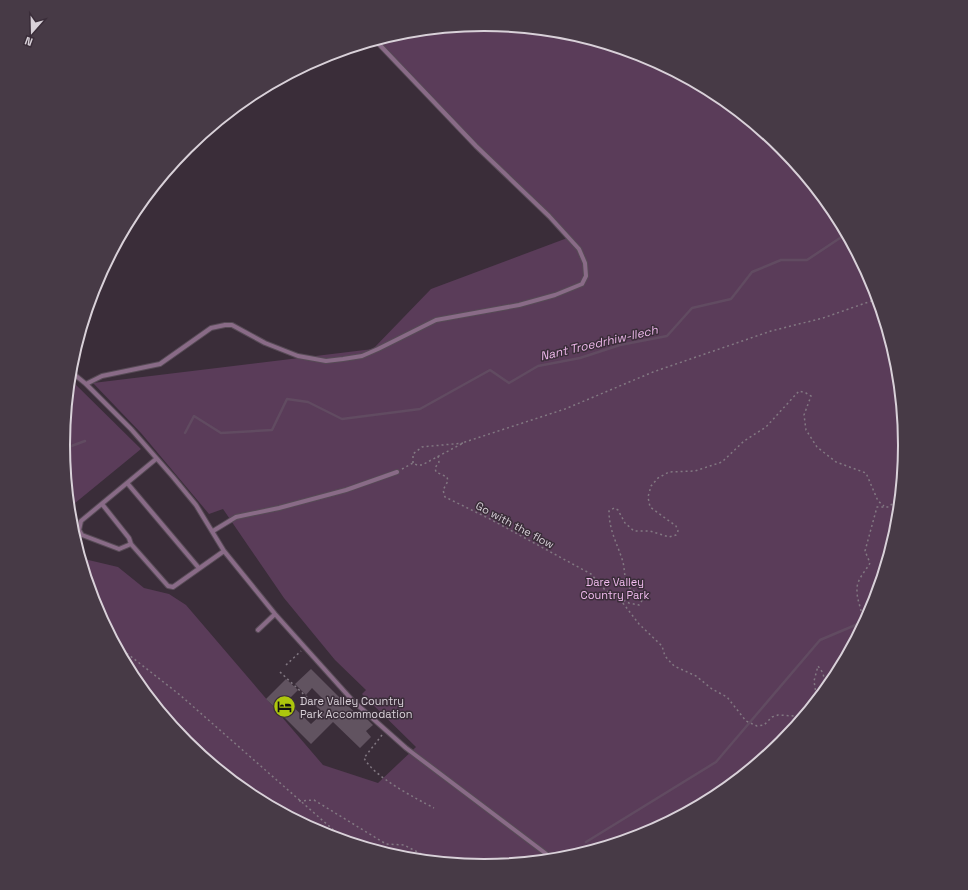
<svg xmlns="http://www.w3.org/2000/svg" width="968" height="890" viewBox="0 0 968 890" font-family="'Space Grotesk',sans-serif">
	<rect width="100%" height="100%" fill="#3a2d39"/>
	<path fill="#5a3c59" d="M484 24 566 32 645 56 718 95 782 147 834 211 873 284 897 363 905 445 897 527 873 606 834 679 782 743 718 795 645 834 566 858 484 866 402 858 323 834 250 795 186 743 134 679 95 606 80 558 118 567 144 588 169 594 186 605 323 765 378 783 416 747 362 694 366 690 335 660 284 598 223 509 209 514 141 433 93 383 373 349 431 289 570 237 431 100 377 40 402 32Z
		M70 379 141 449 69 508 63 445Z"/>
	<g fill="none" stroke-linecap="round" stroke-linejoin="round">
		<path stroke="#614b61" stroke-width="2.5" d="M185 433 194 416 221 433 272 430 287 399 308 402 342 419 420 409 490 370 509 383 538 366 580 358 620 345 667 336 692 308 731 299 752 272 781 260H807L846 234
			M63 449 85 441
			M586 842 716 762 820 640 865 621"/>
	</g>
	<path fill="#615360" d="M311 669 348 706 358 715 361 713 373 725 366 731 371 737 360 748 333 722 311 744 266 699 286 679 298 690 287 701 311 724 323 713 315 705 322 698 312 688 306 695 295 684Z"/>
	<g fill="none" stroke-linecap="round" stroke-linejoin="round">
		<defs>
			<path id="service" d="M70 371 86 384 131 429 173 477 196 505 224 551 275 614 353 701 406 748 553 859
				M86 384 102 376 160 364 211 328 225 325H232L265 343 298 356 326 361 343 359 362 356 378 349 436 320 519 305 555 295 582 284 586 276 585 263 579 249 549 216 476 146 375 40
				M128 484 198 567
				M102 504 129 538 131 544 168 586 173 587 224 551
				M213 531 236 517 279 508 346 490 397 472
				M131 544 119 549 82 535 79 530 81 521 156 459
				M258 630 275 614
				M501 860 506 864"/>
		</defs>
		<use href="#service" stroke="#574b56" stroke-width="6"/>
		<path stroke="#827882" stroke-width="1.5" stroke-dasharray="2 3" stroke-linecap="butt" d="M438 456 439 462 435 468 436 472 447 477 448 481 443 490 445 497 490 519 591 574 605 590 619 598 639 624 662 646 665 656 674 666 696 676 712 689 727 697 746 721 757 726 764 725 772 717 778 715 794 716 802 719
			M413 463V454L422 447 463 443
			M402 469 413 463 417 465H422L465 442 565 409 653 372 771 331 823 318 877 299
			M619 598 629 603 639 605 643 599C640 593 633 592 629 587 624 580 625 571 623 562 618 545 609 531 609 511L614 508 618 510 625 523 634 531H650L669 537 676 535 678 531 676 526 650 507 648 497 651 486 658 478 669 472 695 471 722 462 744 441 766 427 799 391 806 393 811 396 804 415 806 430 817 447 836 462 866 473 878 501 884 506
			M862 626C864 612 857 603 857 591 856 580 865 572 870 563L865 551 877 507H889L894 502 898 486 901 485
			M855 639 857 631 862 626
			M115 644 180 695 346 841
			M286 665 301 651
			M280 672 312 702
			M817 700 814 681 818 666 823 673 826 689
			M382 735 364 758C374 777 415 798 434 808
			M299 801 314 800 386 844 404 845 435 861"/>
		<use href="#service" stroke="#896b87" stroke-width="4"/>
	</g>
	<defs>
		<symbol id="hotel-disc" viewBox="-11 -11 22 22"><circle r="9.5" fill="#adc60d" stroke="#3a2d39"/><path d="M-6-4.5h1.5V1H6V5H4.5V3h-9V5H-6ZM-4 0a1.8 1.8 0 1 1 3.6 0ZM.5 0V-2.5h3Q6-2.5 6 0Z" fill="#111"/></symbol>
	</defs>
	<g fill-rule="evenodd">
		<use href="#hotel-disc" x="272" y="694" width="25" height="25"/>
	</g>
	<g text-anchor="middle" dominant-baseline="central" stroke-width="3" stroke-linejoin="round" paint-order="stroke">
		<g font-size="11" fill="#d9d1d9" stroke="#3a2d39">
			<text transform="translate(515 525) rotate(28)">Go with the flow</text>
		</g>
		<g font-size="11" fill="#f1bbee" stroke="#3a2d39">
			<text x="615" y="582">Dare Valley<tspan x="615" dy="13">Country Park</tspan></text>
		</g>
		<g font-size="11" fill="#d9d1d9" stroke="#3a2d39" text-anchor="start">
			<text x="300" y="701">Dare Valley Country<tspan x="300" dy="13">Park Accommodation</tspan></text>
		</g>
		<g font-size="12" font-style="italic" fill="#edb7ea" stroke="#3a2d39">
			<text transform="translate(599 343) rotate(-13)">Nant Troedrhiw-llech</text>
		</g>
	</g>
	<path d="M0 0H968V890H0ZM70 445a414 414 0 1 1 828 0a414 414 0 1 1-828 0Z" fill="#473a46" fill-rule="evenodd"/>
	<path fill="none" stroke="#d9d1d9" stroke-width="2" d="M70 445a414 414 0 1 1 828 0a414 414 0 1 1-828 0Z"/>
	<g transform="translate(32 32) rotate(200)" stroke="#3a2d39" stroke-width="3" paint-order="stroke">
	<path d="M0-3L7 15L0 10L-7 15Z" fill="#d9d1d9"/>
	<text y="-6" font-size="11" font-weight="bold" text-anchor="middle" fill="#d9d1d9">N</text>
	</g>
</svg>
